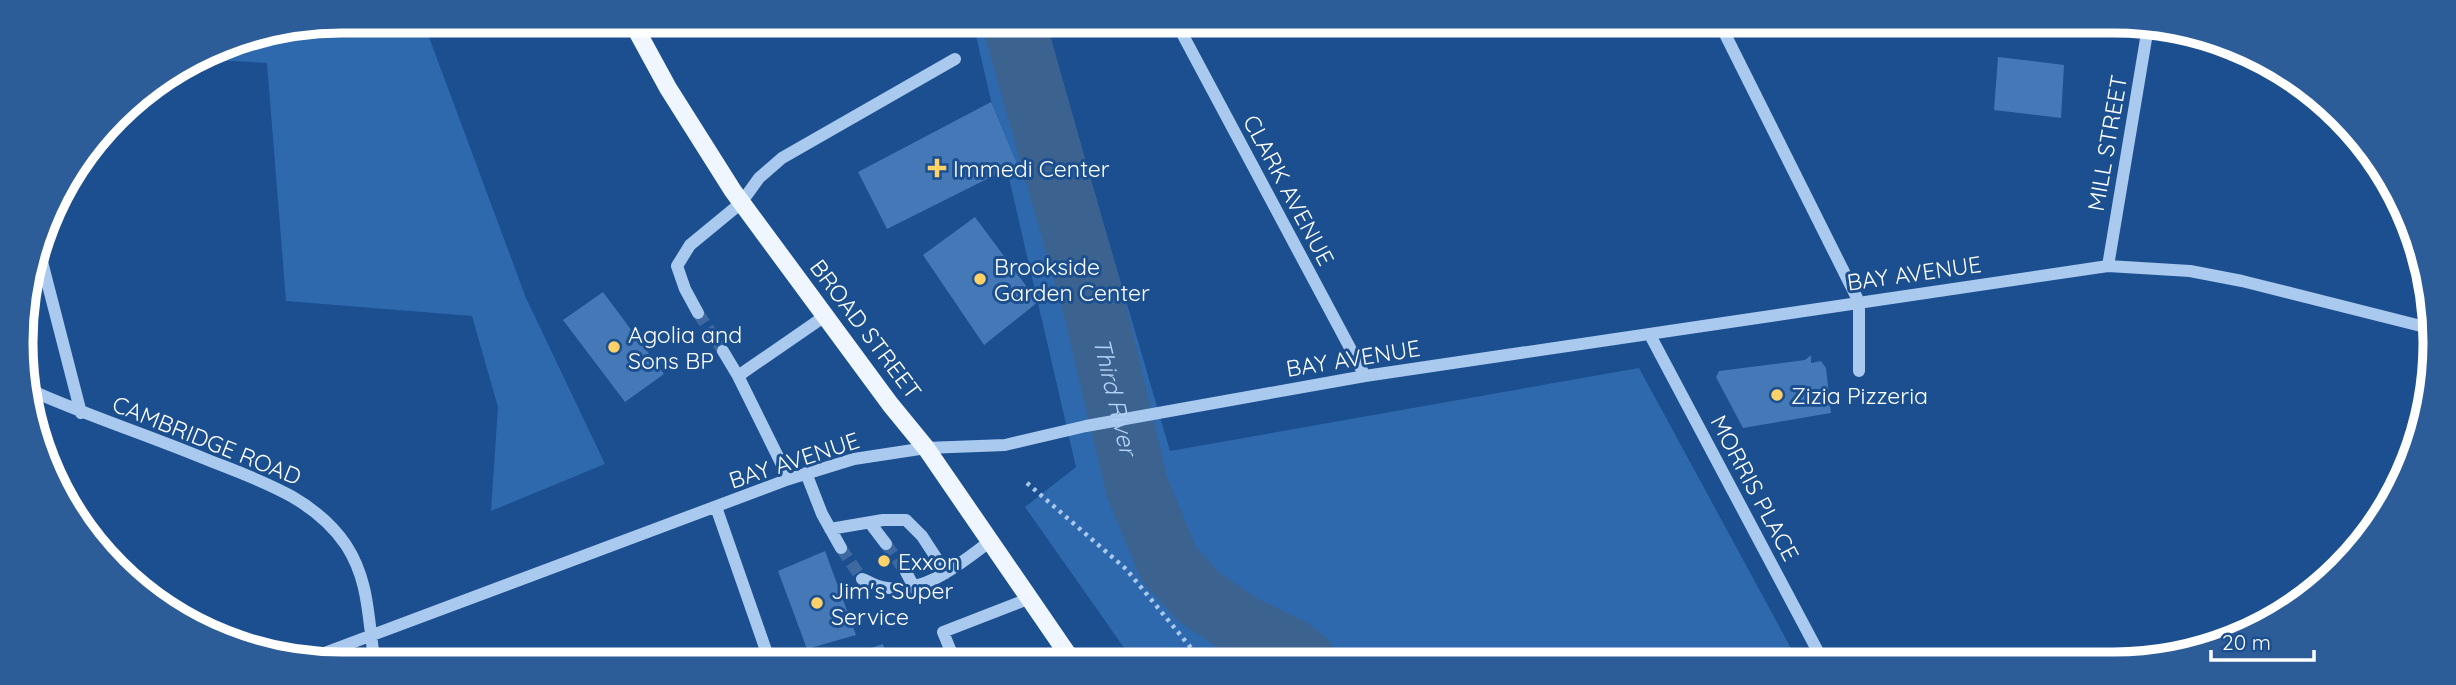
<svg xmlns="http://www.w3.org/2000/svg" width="2456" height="685" viewBox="0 0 2456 685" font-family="Quicksand,sans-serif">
	<rect width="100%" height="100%" fill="#1b4f8f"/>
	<path fill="#2e69ad" d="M342 21H423L526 298 605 464 491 511 498 407 472 316 286 301 267 63 197 59 220 45Z
		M973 23H1045L1170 451 1639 368 1798 661 1132 659 1025 507 1076 467Z"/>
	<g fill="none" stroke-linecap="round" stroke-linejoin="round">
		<path stroke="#3c6290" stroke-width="63" id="s1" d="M1014 23 1094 306 1137 487 1169 564 1200 598 1244 627 1291 650 1304 660"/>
	</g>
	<path fill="#4478b7" d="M1998 57 2064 65 2061 118 1994 110Z
		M991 102 1017 164 887 229 858 172Z
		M975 217 1038 302 984 345 923 255Z
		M603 292 664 374 625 402 563 320Z
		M1811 355V363L1821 361 1826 368 1831 413 1743 428 1716 377 1719 371 1805 360Z
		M825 551 856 635 807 649 778 571Z
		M883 644 888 659H840V658Z"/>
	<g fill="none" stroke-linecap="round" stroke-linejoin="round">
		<path stroke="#3d69a0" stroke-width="12" stroke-dasharray="12 6" stroke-linecap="butt" d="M698 313 723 351
			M886 544 906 572
			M841 548 862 579"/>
		<path stroke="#a9c9ee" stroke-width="4.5" stroke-dasharray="3.5 5" stroke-linecap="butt" d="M1027 483 1126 569 1201 660"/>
		<path stroke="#a9c9ee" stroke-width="12" d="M1177 24 1365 376
			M1721 26 1859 302V371
			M40 254 81 413
			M2108 266 2148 27
			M698 313 685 289 677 266 690 245 741 203 759 178 782 158 955 59
			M1650 335 1823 661
			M723 351 738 376
			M28 389C85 415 145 434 203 458 255 479 313 496 346 545 369 580 368 618 374 658
			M806 473 822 514 841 548
			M789 479 738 376 825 316
			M716 507 769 659
			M870 523 886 544
			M830 529 883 520H906L922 536 946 573
			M906 572 914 587
			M862 579C868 581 875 586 882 587 922 596 960 564 989 542
			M311 658 789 479 854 459 926 448 1005 445 1086 426 1365 376 2108 266 2190 271 2242 281 2429 328
			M954 659 943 632 1028 599"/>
		<path stroke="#f0f6ff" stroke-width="18" d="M632 22 668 88 733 191 890 404 926 448 1071 659"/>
	</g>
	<g fill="#ffd166" stroke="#1b4f8f" stroke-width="2.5">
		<path d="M933.5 157.5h7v7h7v7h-7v7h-7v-7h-7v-7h7z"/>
		<circle cx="980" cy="279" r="7"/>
		<circle cx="614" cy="347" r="7"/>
		<circle cx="1777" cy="395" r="7"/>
		<circle cx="884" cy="561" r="7"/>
		<circle cx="817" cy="603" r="7"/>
	</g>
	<g text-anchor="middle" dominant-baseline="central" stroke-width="6" stroke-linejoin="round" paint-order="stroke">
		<g font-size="23" fill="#fff" stroke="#1b4f8f">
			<text transform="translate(2107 143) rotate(-80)">MILL STREET</text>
			<text transform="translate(1289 190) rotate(62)">CLARK AVENUE</text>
			<text transform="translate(1914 273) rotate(-8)">BAY AVENUE</text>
			<text transform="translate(866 329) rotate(53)">BROAD STREET</text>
			<text transform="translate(1353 358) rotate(-9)">BAY AVENUE</text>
			<text transform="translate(207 440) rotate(22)">CAMBRIDGE ROAD</text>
			<text transform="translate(794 460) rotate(-18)">BAY AVENUE</text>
			<text transform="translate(1755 488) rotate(62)">MORRIS PLACE</text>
		</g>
		<g font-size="23" fill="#fff" stroke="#1b4f8f" text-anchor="start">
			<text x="953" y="168">Immedi Center</text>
			<text x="994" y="266">Brookside<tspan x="994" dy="26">Garden Center</tspan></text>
			<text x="628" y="334">Agolia and<tspan x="628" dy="26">Sons BP</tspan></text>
			<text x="1791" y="395">Zizia Pizzeria</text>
			<text x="898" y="561">Exxon</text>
			<text x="831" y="590">Jim's Super<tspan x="831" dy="26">Service</tspan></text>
		</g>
		<g font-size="24" font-style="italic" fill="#b5d3f5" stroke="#1b4f8f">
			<text stroke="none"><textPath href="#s1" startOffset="387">Third River</textPath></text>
		</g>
	</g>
	<path d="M0 0H2456V685H0ZM342 33H2114A309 309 0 0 1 2423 342V343A309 309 0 0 1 2114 652H342A309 309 0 0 1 33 343V342A309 309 0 0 1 342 33Z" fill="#2d5d98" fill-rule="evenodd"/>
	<path fill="none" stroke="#fff" stroke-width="9" d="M342 33H2114A309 309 0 0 1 2423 342V343A309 309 0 0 1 2114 652H342A309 309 0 0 1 33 343V342A309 309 0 0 1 342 33Z"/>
	<path d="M2211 650v10h103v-10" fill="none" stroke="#ffffff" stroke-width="3.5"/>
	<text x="2222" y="650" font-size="21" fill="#ffffff" stroke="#1b4f8f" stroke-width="5" paint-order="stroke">20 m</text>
</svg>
